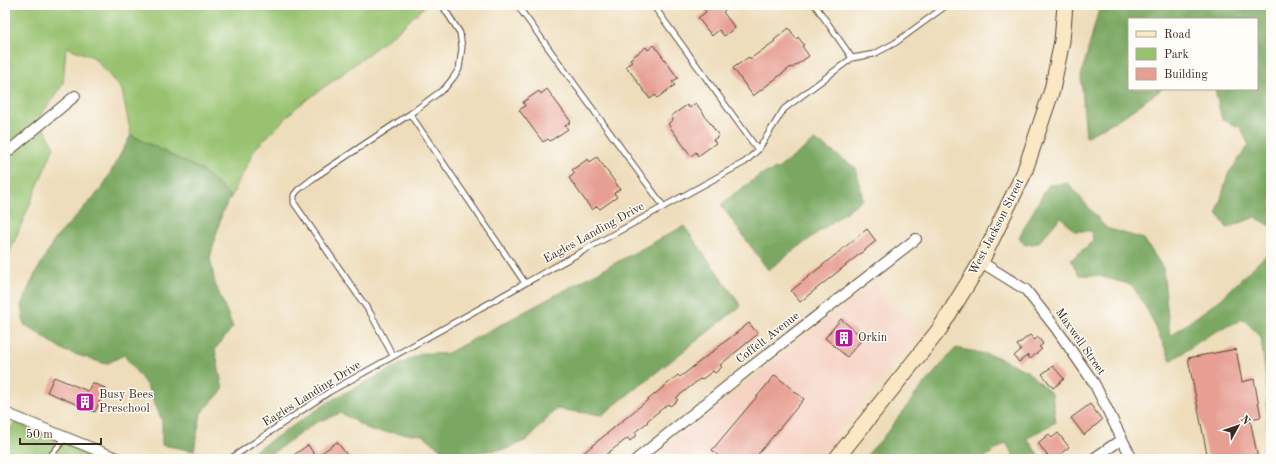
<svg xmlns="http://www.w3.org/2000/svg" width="1276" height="464" viewBox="0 0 1276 464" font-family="'Old Standard TT',serif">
	<rect width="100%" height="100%" fill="#fdfcf7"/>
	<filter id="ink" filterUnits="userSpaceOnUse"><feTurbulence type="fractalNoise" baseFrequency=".025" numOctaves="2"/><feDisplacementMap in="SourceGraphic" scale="8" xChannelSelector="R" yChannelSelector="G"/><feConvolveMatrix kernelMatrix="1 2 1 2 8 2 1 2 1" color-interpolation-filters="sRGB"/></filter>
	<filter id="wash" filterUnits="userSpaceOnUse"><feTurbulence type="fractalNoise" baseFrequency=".012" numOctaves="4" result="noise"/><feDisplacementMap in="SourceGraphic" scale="16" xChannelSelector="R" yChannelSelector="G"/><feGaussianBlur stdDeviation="0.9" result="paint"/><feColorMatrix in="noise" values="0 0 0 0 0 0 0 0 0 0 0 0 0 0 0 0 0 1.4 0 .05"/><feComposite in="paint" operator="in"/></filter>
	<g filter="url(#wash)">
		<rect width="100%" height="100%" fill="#edb"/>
		<path fill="#f6d2c3" d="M875 283 910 322 922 331 835 436 857 459H651Z"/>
		<path fill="#98c26f" stroke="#6a7646" d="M5 5H426L399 30 341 75 298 106 255 149 231 197 203 171 131 135 122 90 93 57 66 47 63 84 39 118 54 147 5 263Z
			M15 423 105 459H5V435Z"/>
		<path fill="#7aa862" stroke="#5a6940" d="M1100 5H1271V226L1255 217 1227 228 1217 213 1228 174 1249 145 1240 127 1222 120 1215 89H1257V19H1129V89H1162L1124 116 1086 137 1081 76Z
			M131 135 203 171 231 197 222 213 210 258 215 283 233 327 215 349 223 390 201 413 194 451 162 445V420L147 386 124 355 106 364 65 351 24 324 21 305 34 276 55 239 102 188Z
			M815 140 856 168 863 199 768 270 721 205 734 194 760 175 779 168Z
			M1068 183 1106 228 1144 239 1163 268 1170 336 1221 299 1270 251 1271 247V459H1269L1268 448 1266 380 1261 337 1243 319 1209 335 1171 361 1149 313 1132 285 1099 276 1079 275 1071 260 1093 241 1092 231H1074L1061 217 1038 243 1025 245 1019 237 1048 185Z
			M684 226 741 306 602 415 556 409 527 440 506 449 448 455 423 435 371 431 341 413 315 423 264 459H243L335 398 422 353 446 354Z
			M956 348 995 356 1027 371 1052 394 1056 422 1027 438 1041 459H1016L1006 443 982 459H863L881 440 919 390Z"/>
		<g id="blocks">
			<path fill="#e79f93" d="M701 5H722L725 10 723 12 735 28 724 36 719 30 712 36 698 18 706 12Z
				M789 28 796 39 798 37 804 45 802 46 809 56 792 68 791 67 753 96 733 68 749 57 750 59 775 41 774 40Z
				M654 45 678 78 672 82 675 85 657 98 655 95 650 99 626 66 632 62 630 59 646 47 648 50Z
				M547 89 571 122 565 126 568 129 550 141 548 139 543 142 519 110 525 106 523 102 539 91 541 94Z
				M696 103 719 136 713 140 716 143 698 156 696 152 691 156 668 124 673 120 671 116 687 105 689 108Z
				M597 157 620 189 614 193 617 197 600 209 597 206 592 210 569 178 575 173 572 170 588 159 590 162Z
				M867 229 876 241 800 302 791 291Z
				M841 319 863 338 847 357 825 338Z
				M749 323 758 334 720 365 722 367 715 373 713 371 701 380 700 379 676 398 678 400 670 406 668 404 647 421 648 422 635 432 637 435 630 441 628 438 600 459H576L678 375 680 377Z
				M1030 335 1035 340 1038 337 1043 344 1039 347 1042 349 1030 359 1028 355 1019 362 1014 356 1021 350 1017 345Z
				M1236 349 1242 382 1254 379 1261 417 1250 419 1258 459H1208L1188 358Z
				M1053 366 1064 379 1053 388 1042 374Z
				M775 375 804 399 754 459H722L712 450Z
				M54 377 88 391 92 383 105 388 95 412 47 392Z
				M1090 404 1102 420 1084 435 1071 418Z
				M1058 433 1069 447 1054 459H1050L1038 443 1049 434 1052 438Z
				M337 442 350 459H288L308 445 316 457Z"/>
		</g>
	</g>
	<g filter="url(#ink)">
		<use href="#blocks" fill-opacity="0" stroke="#564536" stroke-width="1"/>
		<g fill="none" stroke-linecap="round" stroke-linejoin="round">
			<defs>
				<path id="lane" d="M518 5 520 9 664 207
					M653 5 758 150
					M815 5 852 58
					M410 114 525 283
					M393 356 371 314 294 203V195L298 190 315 177 410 114 445 88 453 78 459 69 462 48 460 33 442 5
					M48 459 66 437
					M230 459 329 392 601 241 745 162 758 150 784 109 852 58 874 54 895 43 947 5"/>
				<path id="street" d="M5 154 75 96
					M981 262 1026 290 1055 327 1094 383 1132 459
					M5 413 119 459
					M637 459 746 371 916 239
					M1093 459 1122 439"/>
				<path id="secondary" d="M836 459 939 330 981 262 1024 173 1052 90 1062 41 1065 5"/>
			</defs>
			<use href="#lane" stroke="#564536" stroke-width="7"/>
			<use href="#street" stroke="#564536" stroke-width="12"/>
			<use href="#secondary" stroke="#564536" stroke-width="17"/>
			<use href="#lane" stroke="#fff" stroke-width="5"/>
			<use href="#street" stroke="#fff" stroke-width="10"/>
			<use href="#secondary" stroke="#fbe7c3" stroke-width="15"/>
		</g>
	</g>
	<defs>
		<symbol id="building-square" viewBox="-11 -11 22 22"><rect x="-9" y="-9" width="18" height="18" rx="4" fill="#b5179e" stroke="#fdfcf7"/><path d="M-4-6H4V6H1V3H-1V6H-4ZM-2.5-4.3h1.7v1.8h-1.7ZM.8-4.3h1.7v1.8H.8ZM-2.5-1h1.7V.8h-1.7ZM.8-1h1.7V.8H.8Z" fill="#fff"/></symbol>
	</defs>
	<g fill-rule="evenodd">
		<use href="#building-square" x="833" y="327" width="22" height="22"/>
		<use href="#building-square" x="74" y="391" width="22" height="22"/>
	</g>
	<g text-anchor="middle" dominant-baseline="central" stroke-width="3" stroke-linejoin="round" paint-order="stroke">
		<g font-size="12" fill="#3b2a1e" stroke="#fdfcf7">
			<text transform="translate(997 227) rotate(-63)">West Jackson Street</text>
			<text transform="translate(594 233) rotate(-29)">Eagles Landing Drive</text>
			<text transform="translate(768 338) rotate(-38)">Coffelt Avenue</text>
			<text transform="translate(1080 342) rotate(55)">Maxwell Street</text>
			<text transform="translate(312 394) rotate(-32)">Eagles Landing Drive</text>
		</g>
		<g font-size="12" fill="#3b2a1e" stroke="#fdfcf7" text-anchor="start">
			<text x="858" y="338">Orkin</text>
			<text x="99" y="395">Busy Bees<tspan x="99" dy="14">Preschool</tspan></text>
		</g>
	</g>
	<rect width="1276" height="464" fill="none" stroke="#fdfcf7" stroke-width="20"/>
	<rect x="1128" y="18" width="130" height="72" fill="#fdfcf7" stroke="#afa8a0"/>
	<rect x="1136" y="31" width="20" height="6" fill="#fbe7c3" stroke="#afa8a0"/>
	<text x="1164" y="38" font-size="12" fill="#3b2a1e">Road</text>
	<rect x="1136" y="48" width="20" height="12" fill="#98c26f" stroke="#afa8a0"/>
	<text x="1164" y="58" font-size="12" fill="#3b2a1e">Park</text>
	<rect x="1136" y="68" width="20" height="12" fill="#e79f93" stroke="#afa8a0"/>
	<text x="1164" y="78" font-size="12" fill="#3b2a1e">Building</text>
	<g transform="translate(1238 426) rotate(50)" stroke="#fdfcf7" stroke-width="3" paint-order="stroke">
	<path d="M0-3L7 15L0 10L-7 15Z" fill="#3b2a1e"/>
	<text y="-6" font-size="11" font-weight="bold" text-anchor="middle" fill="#3b2a1e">N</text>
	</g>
	<path d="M20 438v6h81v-6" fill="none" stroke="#3b2a1e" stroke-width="2"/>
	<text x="26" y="438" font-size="12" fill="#3b2a1e" stroke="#fdfcf7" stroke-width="3" paint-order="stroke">50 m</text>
</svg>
